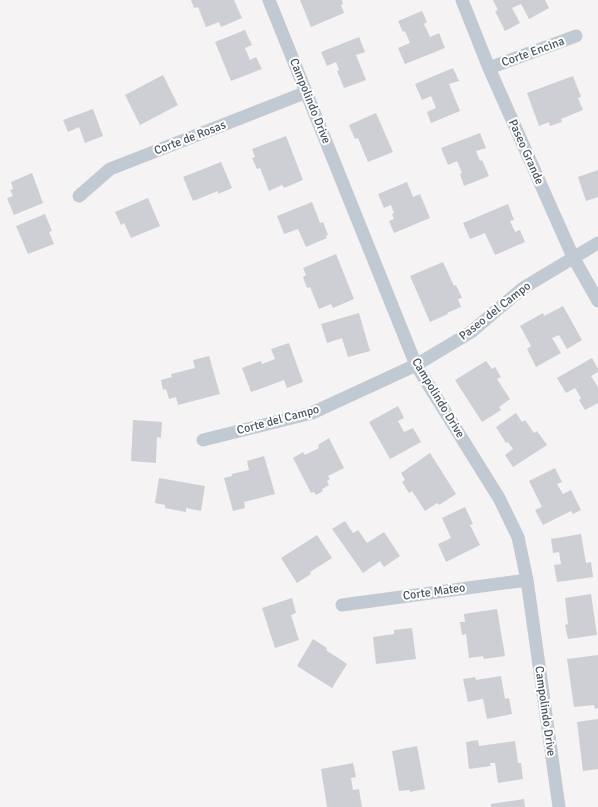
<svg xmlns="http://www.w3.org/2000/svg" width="598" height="807" viewBox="0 0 598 807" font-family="Signika,sans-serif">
	<rect width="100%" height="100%" fill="#f5f3f3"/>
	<path fill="#cdcfd5" d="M191 0H234L242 18 221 27 219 22 206 27 198 7 194 8Z
		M300 0H342L343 4 341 5 344 13 311 27Z
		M493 0H545L549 8 529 19 521 4 512 8 520 23 505 31 495 11 498 10Z
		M422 11 427 22 424 24 430 37 439 33 445 48 405 64 398 48 410 43 405 31 403 32 398 21Z
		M245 30 252 45 245 48 250 60 256 57 262 69 231 81 215 42Z
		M359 37 365 52 356 55 366 80 344 88 337 71 339 70 336 62 327 66 321 52Z
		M453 68 459 81 449 84 460 111 431 123 427 112 436 108 431 96 422 100 415 84Z
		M163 75 178 105 140 125 125 95Z
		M573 76 581 97 578 98 583 110 561 119 562 122 550 126 549 122 539 126 527 93Z
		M93 109 103 136 85 143 79 127 68 132 63 120Z
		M376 113 393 152 368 162 358 138 355 139 349 125Z
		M480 133 486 148 476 151 480 161 482 160 489 176 464 186 460 174 462 173 457 161 448 165 441 148Z
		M286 136 303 180 284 188 282 185 269 191 260 168 257 169 252 158 255 157 252 149Z
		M221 162 232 188 218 194V191L193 201 183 177Z
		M598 170V197L586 201 578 177Z
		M32 173 43 203 14 215 7 198 13 196 10 190 13 189 11 182Z
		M407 182 413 197 420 194 430 218 394 233 389 221 394 219 392 214 394 213 391 205 384 208 378 194Z
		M148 198 160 226 131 238 124 223 121 225 115 212Z
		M312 202 320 223 323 222 328 235 326 236 327 238 306 247 298 229 284 234 277 216Z
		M508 204 514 220 510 221 515 232 520 230 525 242 495 255 485 233 470 239 463 223Z
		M45 214 52 231 49 232 54 244 28 254 16 226Z
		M336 254 354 299 333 308 331 304 319 309 310 287 307 288 303 277 306 275 303 268Z
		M443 262 454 286 456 285 462 298 458 299 461 307 447 313 448 314 430 322 410 276Z
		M563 306 582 340 567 349 559 335 552 338 561 353 536 367 527 349 531 346 520 326 543 313 544 316Z
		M359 313 370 351 348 357 342 338 327 343 321 324Z
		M289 343 303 382 287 388 284 380 251 392 242 368 261 361 262 364 275 359 271 349Z
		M209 356 220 394 178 405 176 397 169 399 166 389 163 390 161 380 172 377 171 374 195 368 193 360Z
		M592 358 598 369V372L591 376 598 387V403L585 410 579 400 581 398 575 388 566 393 557 378Z
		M486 361 492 369 495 367 501 377 497 379 510 399 499 407 501 410 482 422 455 380Z
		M398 406 404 418 398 421 404 432 413 428 421 442 390 459 369 422Z
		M516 413 522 422 525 420 534 433 537 431 547 445 513 467 505 455 513 449 508 442 506 443 496 427Z
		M133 420 162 422 161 438 157 437 156 463 131 461Z
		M329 438 344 468 328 476 330 479 327 481 329 485 322 489 323 491 316 495 314 492 311 493 293 458 303 452 305 455 319 448 318 445Z
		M430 453 456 494 439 505 437 503 425 511 412 491 409 493 402 482 405 480 401 473Z
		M264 456 275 494 244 502 245 508 233 511 224 478 232 476V474L249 470 247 461Z
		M555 468 562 482 557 484 563 494 571 490 581 510 573 514 571 511 543 525 535 510 542 507 529 481Z
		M159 478 205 486 201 511 186 508V512L165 508V505L155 503Z
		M465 507 473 524 470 525 480 545 446 562 438 544 451 538 442 518Z
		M345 521 353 533 358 530 367 543 384 532 400 556 384 567 380 561 363 573 332 529Z
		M581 534 586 563 591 562 593 577 557 582 554 565 561 564 559 552 553 553 551 539Z
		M317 535 332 558 310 572 311 574 297 583 281 558Z
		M591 594 597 635 568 639 565 625 568 624 565 598Z
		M292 598 296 613 291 615 299 640 275 648 262 608Z
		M497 609 505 656 484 659 483 656 469 658 466 634 462 635 460 622H465L464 614Z
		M412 628 416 659 376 664 373 637 394 634V630Z
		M313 639 327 648 326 650 347 664 332 688 297 666Z
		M598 655V708L595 709 594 705 574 707 567 659Z
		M501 676 505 699 509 698 512 714 487 719 483 699 468 702 463 679 475 677 476 680Z
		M598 719V769L583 771 577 722Z
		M478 740 479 746 515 741 518 763H521L523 779 498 783 495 763H490L491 766 469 769 466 742Z
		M417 746 425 789 410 792V790L399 791 392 751Z
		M353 763 356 777 351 778 353 790 359 789 362 807H327L321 769Z
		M524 799 525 807H491V804Z"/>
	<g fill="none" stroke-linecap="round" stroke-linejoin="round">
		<path stroke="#c1cad2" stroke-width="13" d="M269 0 416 365 499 498 518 537 527 580 559 807
			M462 0 489 68 573 257 598 301
			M489 68 576 36
			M79 196 110 169 307 92
			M203 440 312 413 416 365 471 332 523 288 598 243
			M342 605 527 580"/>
	</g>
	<g text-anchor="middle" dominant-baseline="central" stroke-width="4" stroke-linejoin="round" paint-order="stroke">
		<g font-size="12" fill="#4a5661" stroke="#fff">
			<text transform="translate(533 52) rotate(-20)">Corte Encina</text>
			<text transform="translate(310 101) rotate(68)">Campolindo Drive</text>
			<text transform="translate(190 138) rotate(-21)">Corte de Rosas</text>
			<text transform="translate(526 152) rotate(66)">Paseo Grande</text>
			<text transform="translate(495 311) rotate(-38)">Paseo del Campo</text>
			<text transform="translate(438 398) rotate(59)">Campolindo Drive</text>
			<text transform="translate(278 420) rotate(-15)">Corte del Campo</text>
			<text transform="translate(434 592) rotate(-8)">Corte Mateo</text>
			<text transform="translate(545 711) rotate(82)">Campolindo Drive</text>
		</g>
	</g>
</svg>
